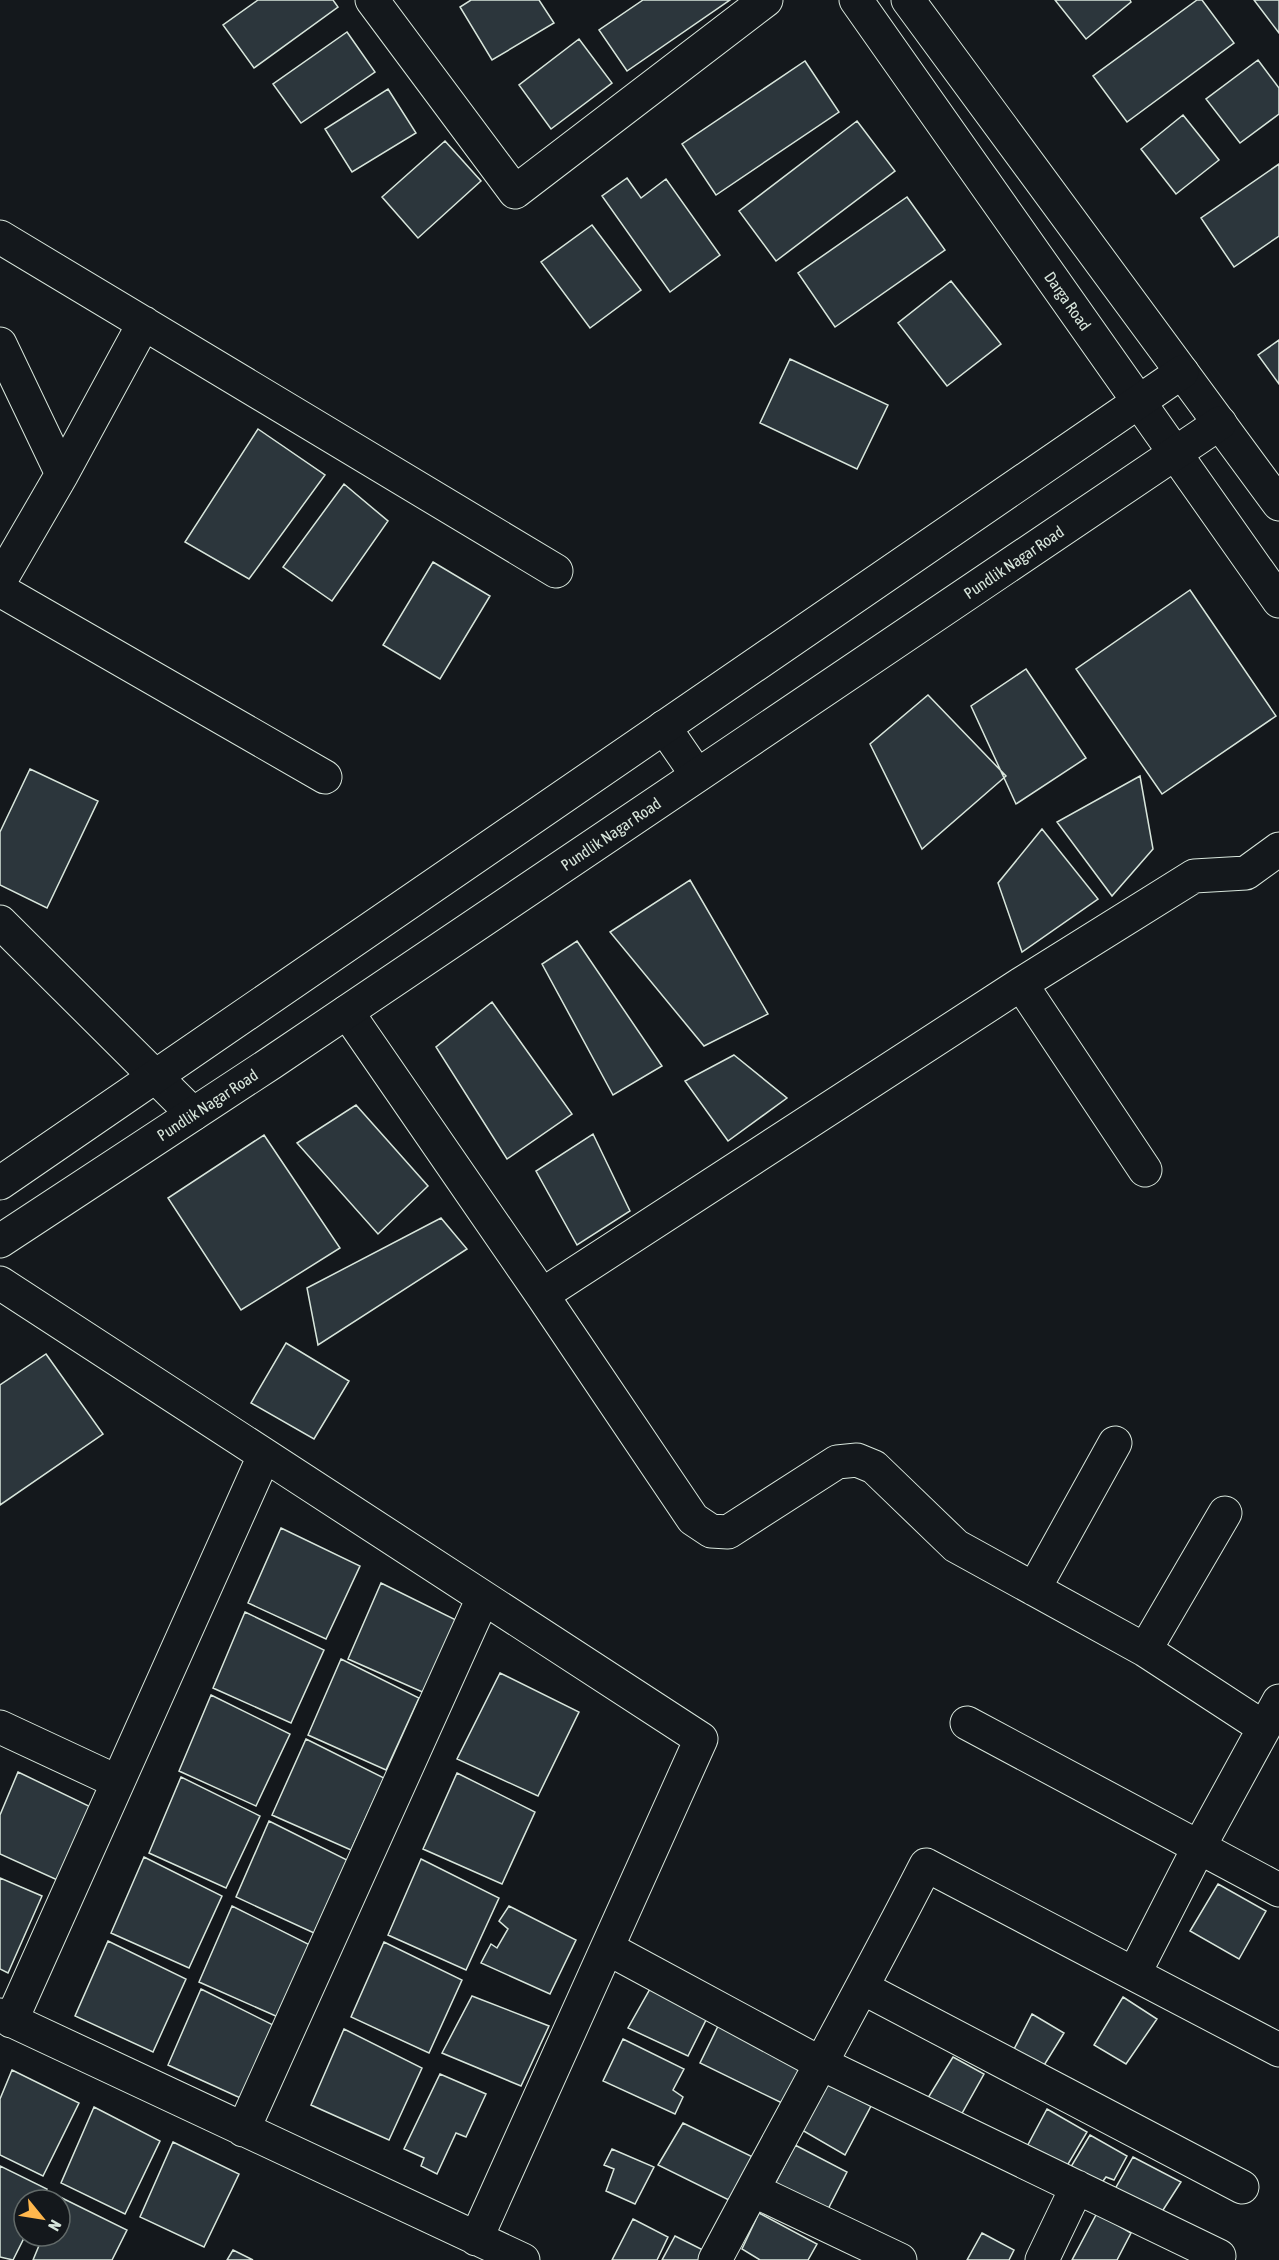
<svg xmlns="http://www.w3.org/2000/svg" width="1279" height="2260" viewBox="0 0 1279 2260" font-family="'Asap Condensed',sans-serif">
	<rect width="100%" height="100%" fill="#14181c"/>
	<path fill="#2c363c" stroke="#d8e6dc" stroke-width="1.5" d="M258 0H333L338 7 254 68 223 25Z
		M471 0H539L554 23 492 60 460 7Z
		M643 0H730L627 71 599 30Z
		M1055 0H1130L1131 2 1086 39Z
		M1197 0H1202L1234 43 1127 122 1093 76Z
		M1254 0H1279V33Z
		M347 32 375 72 301 123 273 84Z
		M579 39 612 83 551 129 519 85Z
		M1258 60 1279 88V114L1240 143 1206 99Z
		M805 61 839 112 716 195 682 144Z
		M388 89 416 133 352 172 325 129Z
		M1183 115 1219 160 1176 194 1141 149Z
		M857 121 895 171 776 261 739 211Z
		M445 141 481 181 418 238 382 197Z
		M1279 164V236L1234 267 1201 218Z
		M627 178 641 198 666 179 720 255 670 292 602 196Z
		M907 197 945 250 835 327 798 273Z
		M592 225 641 290 590 328 541 262Z
		M951 281 1001 344 947 386 898 323Z
		M1279 340V384L1258 355Z
		M790 359 888 405 857 469 760 423Z
		M258 429 325 475 249 579 185 542Z
		M344 484 388 521 332 601 283 567Z
		M433 562 490 596 440 679 383 645Z
		M1190 590 1276 716 1162 794 1076 669Z
		M1026 669 1086 758 1016 804 971 706Z
		M928 695 1006 776 922 849 870 744Z
		M30 769 98 801 47 908 0 885V832Z
		M1140 776 1153 849 1112 896 1057 822Z
		M1042 829 1098 899 1022 952 998 883Z
		M690 880 768 1014 704 1046 610 932Z
		M577 941 662 1066 613 1095 542 964Z
		M492 1002 572 1114 507 1159 436 1047Z
		M734 1055 787 1098 728 1141 685 1081Z
		M356 1105 428 1186 378 1234 297 1143Z
		M593 1134 630 1211 577 1245 536 1171Z
		M264 1135 340 1248 241 1310 168 1198Z
		M441 1218 467 1249 318 1345 307 1288Z
		M286 1343 349 1381 314 1439 251 1403Z
		M46 1354 103 1434 0 1505V1385Z
		M281 1528 360 1566 326 1639 248 1603Z
		M381 1583 460 1622 427 1694 348 1659Z
		M245 1612 324 1650 291 1723 213 1688Z
		M341 1659 419 1698 386 1770 308 1735Z
		M500 1673 579 1712 538 1796 457 1759Z
		M211 1695 290 1734 256 1806 179 1771Z
		M306 1739 384 1778 351 1850 272 1815Z
		M18 1772 97 1810 64 1883 0 1854V1815Z
		M457 1773 535 1812 502 1884 423 1849Z
		M181 1777 260 1816 226 1888 149 1853Z
		M269 1821 347 1860 314 1933 236 1897Z
		M144 1857 222 1896 189 1968 111 1933Z
		M421 1859 499 1898 466 1970 388 1935Z
		M0 1878 42 1896 8 1973 0 1969Z
		M1218 1884 1266 1911 1239 1959 1190 1931Z
		M232 1906 310 1945 278 2017 199 1982Z
		M509 1906 576 1940 550 1994 481 1963 491 1944 497 1948 508 1929 499 1921Z
		M108 1941 186 1979 153 2052 75 2016Z
		M384 1942 462 1980 429 2053 351 2017Z
		M201 1989 279 2028 247 2101 168 2065Z
		M650 1989 708 2016 688 2056 628 2028Z
		M472 1996 549 2026 521 2086 442 2053Z
		M1123 1997 1157 2019 1126 2064 1094 2045Z
		M1032 2014 1064 2033 1038 2075 1009 2059Z
		M721 2020 806 2063 782 2103 700 2063Z
		M344 2029 422 2068 389 2140 311 2105Z
		M623 2039 684 2069 673 2090 683 2097 675 2114 603 2081Z
		M953 2057 984 2074 956 2124 923 2106Z
		M12 2070 79 2103 43 2176 0 2155V2099Z
		M440 2074 486 2094 466 2137 456 2133 437 2174 421 2166 424 2158 404 2149Z
		M822 2080 871 2106 845 2155 795 2126Z
		M94 2107 160 2141 125 2214 61 2183Z
		M1047 2109 1087 2132 1061 2176 1023 2154Z
		M683 2123 761 2161 739 2205 658 2165Z
		M1090 2135 1127 2156 1114 2180 1106 2177 1095 2192 1066 2175Z
		M173 2142 239 2174 204 2247 140 2217Z
		M795 2145 847 2172 824 2217 771 2192Z
		M612 2149 654 2167 635 2204 606 2191 614 2169 604 2165Z
		M1133 2157 1181 2182 1156 2221 1110 2198Z
		M0 2166 47 2189 42 2200H24L25 2236 13 2260 0 2257Z
		M60 2197 127 2230 112 2260H33L43 2236H60Z
		M759 2213 817 2244 808 2260H760L742 2249Z
		M1097 2213 1131 2233 1117 2260H1072Z
		M633 2219 668 2237 657 2260H612Z
		M982 2233 1014 2250 1009 2260H967Z
		M675 2236 713 2255 710 2260H662Z
		M233 2250 253 2260H227Z"/>
	<g fill="none" stroke-linecap="round" stroke-linejoin="round">
		<defs>
			<path id="minor" d="M372 0 515 192 766 0
				M0 237 556 571
				M0 344 62 474
				M0 581 62 474 144 323
				M0 590 325 777
				M0 922 193 1114
				M1021 984 1145 1170
				M347 1012 542 1295 693 1519 711 1531 728 1532 837 1462 857 1460 874 1467 956 1546 1145 1650 1263 1727
				M0 1283 701 1739 476 2239
				M542 1295 1021 984 1194 876 1246 873 1279 849
				M1034 1589 1115 1443
				M1145 1650 1225 1513
				M967 1723 1279 1890
				M0 1727 118 1782
				M607 1948 820 2063 1219 2256
				M1134 1974 1199 1847 1279 1701
				M863 1988 1242 2187
				M0 2015 523 2260
				M11 2021 264 1456
				M243 2130 483 1598
				M753 2190 900 2260
				M715 2260C785 2128 858 1998 926 1865L1279 2050
				M1042 2260 1077 2187"/>
			<g id="secondary">
				<path id="s1" d="M856 0 1279 601"/>
				<path d="M908 0 1279 504"/>
				<path d="M664 727 697 775"/>
				<path d="M0 1183 1182 372"/>
				<path id="s2" d="M0 1241 271 1063 1220 423"/>
			</g>
		</defs>
		<use href="#minor" stroke="#d8e6dc" stroke-width="35"/>
		<use href="#secondary" stroke="#d8e6dc" stroke-width="35"/>
		<use href="#minor" stroke="#14181c" stroke-width="33"/>
		<use href="#secondary" stroke="#14181c" stroke-width="33"/>
	</g>
	<g text-anchor="middle" dominant-baseline="central" stroke-width="4.5" stroke-linejoin="round" paint-order="stroke">
		<g font-size="16" fill="#d8e6dc" stroke="#14181c">
			<text stroke="none"><textPath href="#s1" startOffset="368">Darga Road</textPath></text>
			<text stroke="none"><textPath href="#s2" startOffset="1220">Pundlik Nagar Road</textPath></text>
			<text stroke="none"><textPath href="#s2" startOffset="734">Pundlik Nagar Road</textPath></text>
			<text stroke="none"><textPath href="#s2" startOffset="248">Pundlik Nagar Road</textPath></text>
		</g>
	</g>
	<g transform="translate(42 2218) rotate(120)"><circle r="28" fill="#14181c" stroke="#626a69" stroke-width="1.5"/>
	<path d="M0-4.5L10 22L0 15L-10 22Z" fill="#ffb74d"/>
	<text y="-9" font-size="16" font-weight="bold" text-anchor="middle" fill="#d8e6dc">N</text>
	</g>
</svg>
